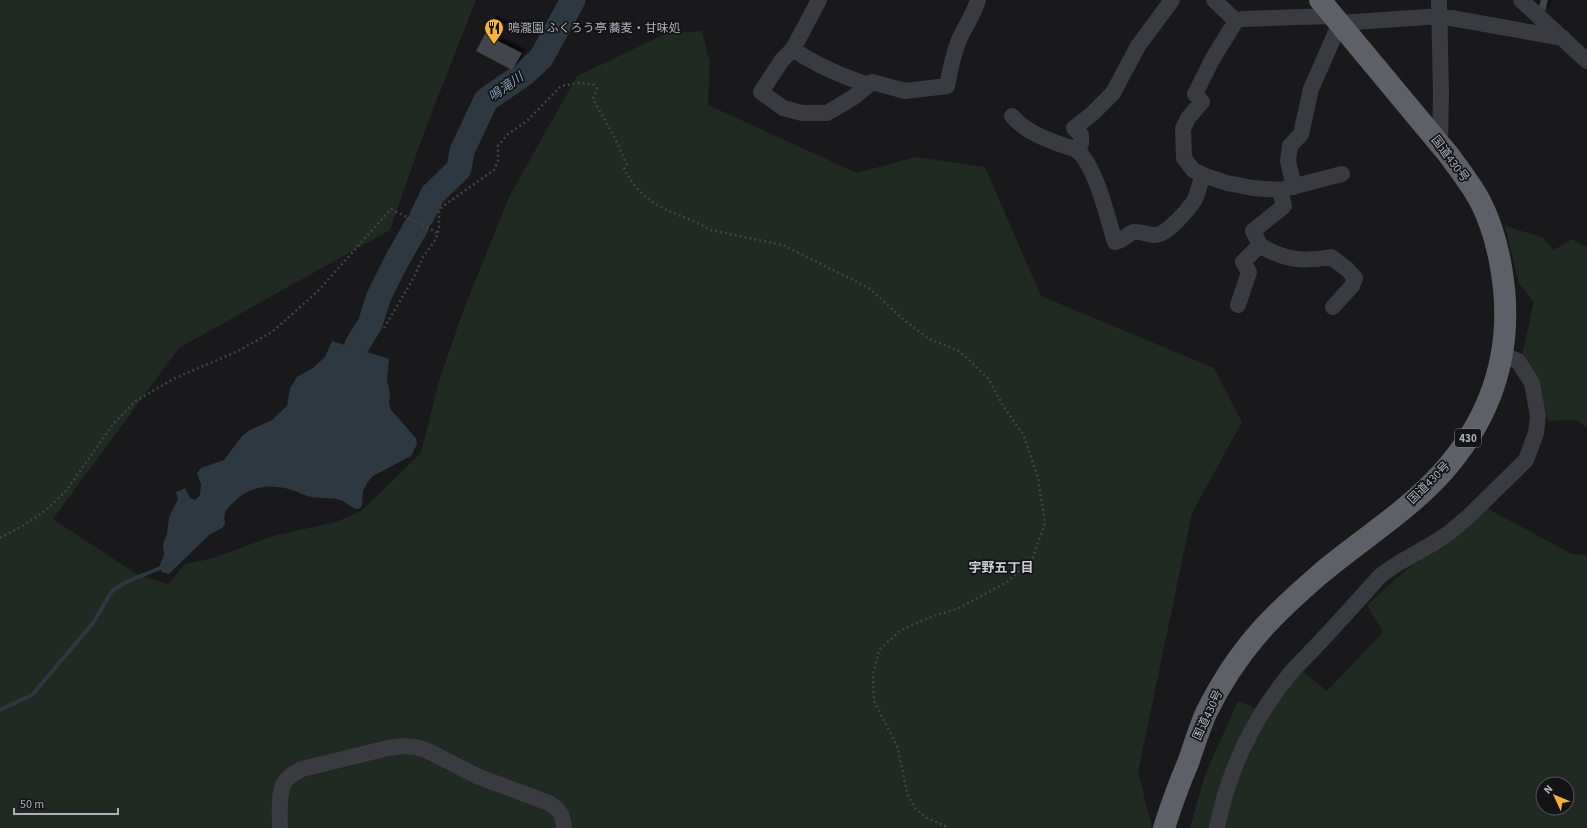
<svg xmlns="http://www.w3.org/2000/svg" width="1587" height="828" viewBox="0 0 1587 828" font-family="'Source Sans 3','Noto Sans JP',sans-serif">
	<defs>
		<filter id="shadow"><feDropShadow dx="3.5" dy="-3.5" stdDeviation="1" flood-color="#0009"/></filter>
	</defs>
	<rect width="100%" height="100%" fill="#19191b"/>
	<path fill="#202922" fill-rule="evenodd" d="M0 0H476L425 130 390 230 179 348 53 519 138 575 168 584 185 564 210 559 273 536 336 522 361 511 421 453 438 384 463 311 509 197 577 76 665 34 702 31 710 64 708 105 857 173 915 157 985 167 1041 296 1214 368 1242 422 1192 513 1138 772 1152 828H0Z
		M1505 226 1542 237 1554 250 1572 239 1587 247V428L1576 420 1548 421 1538 380 1522 355 1534 302 1519 284Z
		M1488 509 1572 554 1587 555V828H1190L1205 775 1238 701 1269 714 1302 671 1327 691 1383 632 1367 605 1401 574ZM1543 784H1567V808H1543Z"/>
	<path fill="#2e3840" d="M332 341 389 359 387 380 390 394 389 403 391 410 416 438 417 444 411 456 373 476 367 483 363 491 362 506 359 509C351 509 347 502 340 500 332 497 321 499 312 497 305 496 299 492 292 490 272 483 250 486 235 501 226 509 223 512 225 524L222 528 209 535 169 574 162 572 159 567 164 555 163 544 167 534 169 517 178 499 176 492 185 488 190 498 195 500 200 495 201 484 197 473 201 468 224 460 242 436 250 430 272 420 287 406 290 388 297 377 313 368 325 357Z"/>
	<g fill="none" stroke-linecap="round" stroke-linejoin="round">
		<path stroke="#2e3840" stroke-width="4" d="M354 353 357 345
			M0 710 32 695 93 623 112 591 124 583 165 566"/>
		<path stroke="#2e3840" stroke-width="25" d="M422 216 433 194 459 169 462 151 486 100 525 73 541 58 573 0
			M357 345 370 324 379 296 396 262 417 225"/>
	</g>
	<path fill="#434448" filter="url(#shadow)" d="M1541 0H1548L1545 11 1538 9Z
		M493 19 504 25 496 40 522 53 512 70 476 51Z"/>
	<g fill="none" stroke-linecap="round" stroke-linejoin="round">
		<path stroke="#404247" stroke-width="2.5" stroke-dasharray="2 3" stroke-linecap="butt" d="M384 328 413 279 423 257 436 239 439 229V210L446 204 494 170 498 161V146L508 134 527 121 561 86 579 83 594 85 597 88 593 99 615 138 627 165 624 169C631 182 640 194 653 202 670 214 692 218 710 230L783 245 869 288 904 320 929 339 959 351 967 358 988 378 1002 404 1024 436 1038 478 1045 523 1033 557 1009 581 959 608 928 618 901 630 879 650 873 675 874 701 897 746 908 796 915 808 925 817 949 828
			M0 538 24 525 45 511 65 492 114 423 136 401 173 379 236 352 272 332 318 291 391 209 438 233"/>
		<path stroke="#3a3b40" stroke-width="16" d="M819 0 793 49 782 60 761 92 783 108 802 113H827L854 97 872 82 905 91 947 86C950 70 953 55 959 40 965 26 973 16 978 0
			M1214 0 1236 21
			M1439 0 1441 92 1440 144
			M1521 0 1587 61
			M1334 16 1242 19 1236 21 1213 58 1195 94 1202 102 1188 118 1183 129 1184 158 1193 170 1203 175 1227 183 1253 188 1280 190 1342 174
			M793 49C817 66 841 76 869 85
			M1012 116C1025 131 1041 137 1059 144 1064 146 1071 147 1076 150 1095 162 1108 220 1115 242 1123 241 1127 234 1134 232 1141 231 1148 235 1155 235 1167 235 1189 209 1195 199 1198 192 1200 183 1203 175
			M1076 150 1081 144V135L1074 128 1092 114 1113 93 1138 46 1172 0
			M1294 187 1288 161 1290 146 1301 134 1311 89 1340 23 1440 16 1563 38
			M1260 245C1282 260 1304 262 1331 257L1347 269 1355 278 1352 286 1333 307
			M1238 305 1249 272 1243 262 1260 245 1253 231 1284 206 1280 190
			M280 828C280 816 278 794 284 783 288 776 295 773 302 769L388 748 403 746 415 747 426 750 479 777 549 803C560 810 563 815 564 828
			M1217 828C1228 772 1253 719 1289 675 1299 663 1310 653 1320 642 1340 620 1361 598 1380 576L1397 564 1432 544 1449 533 1470 515 1526 460 1536 433 1538 416 1532 383 1518 361 1503 355"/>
		<path stroke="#5e6068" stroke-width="22" d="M1164 828C1171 806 1179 784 1188 763 1194 746 1199 729 1206 713 1220 685 1237 658 1257 635 1276 613 1297 594 1319 575 1359 541 1405 513 1441 474 1495 414 1515 346 1501 267 1497 244 1491 222 1480 201 1471 184 1459 169 1448 154L1320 0"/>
	</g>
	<defs>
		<symbol id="restaurant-pin" viewBox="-11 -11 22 30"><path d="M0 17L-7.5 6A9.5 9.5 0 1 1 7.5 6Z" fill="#f5b436" stroke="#141416"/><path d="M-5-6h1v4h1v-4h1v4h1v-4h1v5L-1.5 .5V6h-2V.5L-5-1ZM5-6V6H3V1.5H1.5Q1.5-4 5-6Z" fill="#111"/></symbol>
	</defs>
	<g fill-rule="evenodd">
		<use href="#restaurant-pin" x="483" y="17" width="22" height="30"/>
	</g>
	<g text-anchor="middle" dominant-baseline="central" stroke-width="3.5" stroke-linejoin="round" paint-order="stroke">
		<rect fill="#141416" stroke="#7e818a" stroke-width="1" x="1455" y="429" width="26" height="18" rx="3"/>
		<g font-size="11" font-weight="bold" fill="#abb0bb">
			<text x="1468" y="438">430</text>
		</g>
		<g font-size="12" fill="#abb0bb" stroke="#141416" text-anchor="start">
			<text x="508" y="28">鳴瀧園 ふくろう亭 蕎麦・甘味処</text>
		</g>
		<g font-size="12" fill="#abb0bb" stroke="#141416">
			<text transform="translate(1450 159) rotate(53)">国道430号</text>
			<text transform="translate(1429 483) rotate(-45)">国道430号</text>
			<text transform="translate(1208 715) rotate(-65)">国道430号</text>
		</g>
		<g font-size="13" font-style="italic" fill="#829eb6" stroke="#141416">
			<text transform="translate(506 87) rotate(-35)">鳴滝川</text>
		</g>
		<g font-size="13" font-weight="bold" fill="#cccfd7" stroke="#141416">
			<text x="1001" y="568">宇野五丁目</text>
		</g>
	</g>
	<g transform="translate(1555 796) rotate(314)"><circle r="19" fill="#141416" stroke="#505258"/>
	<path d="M0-3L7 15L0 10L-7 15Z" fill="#f5b436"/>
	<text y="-6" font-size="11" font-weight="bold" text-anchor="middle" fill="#abb0bb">N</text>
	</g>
	<path d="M14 808v6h104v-6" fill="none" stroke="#abb0bb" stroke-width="2"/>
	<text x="20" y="808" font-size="12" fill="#abb0bb" stroke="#141416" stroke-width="3" paint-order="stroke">50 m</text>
</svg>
